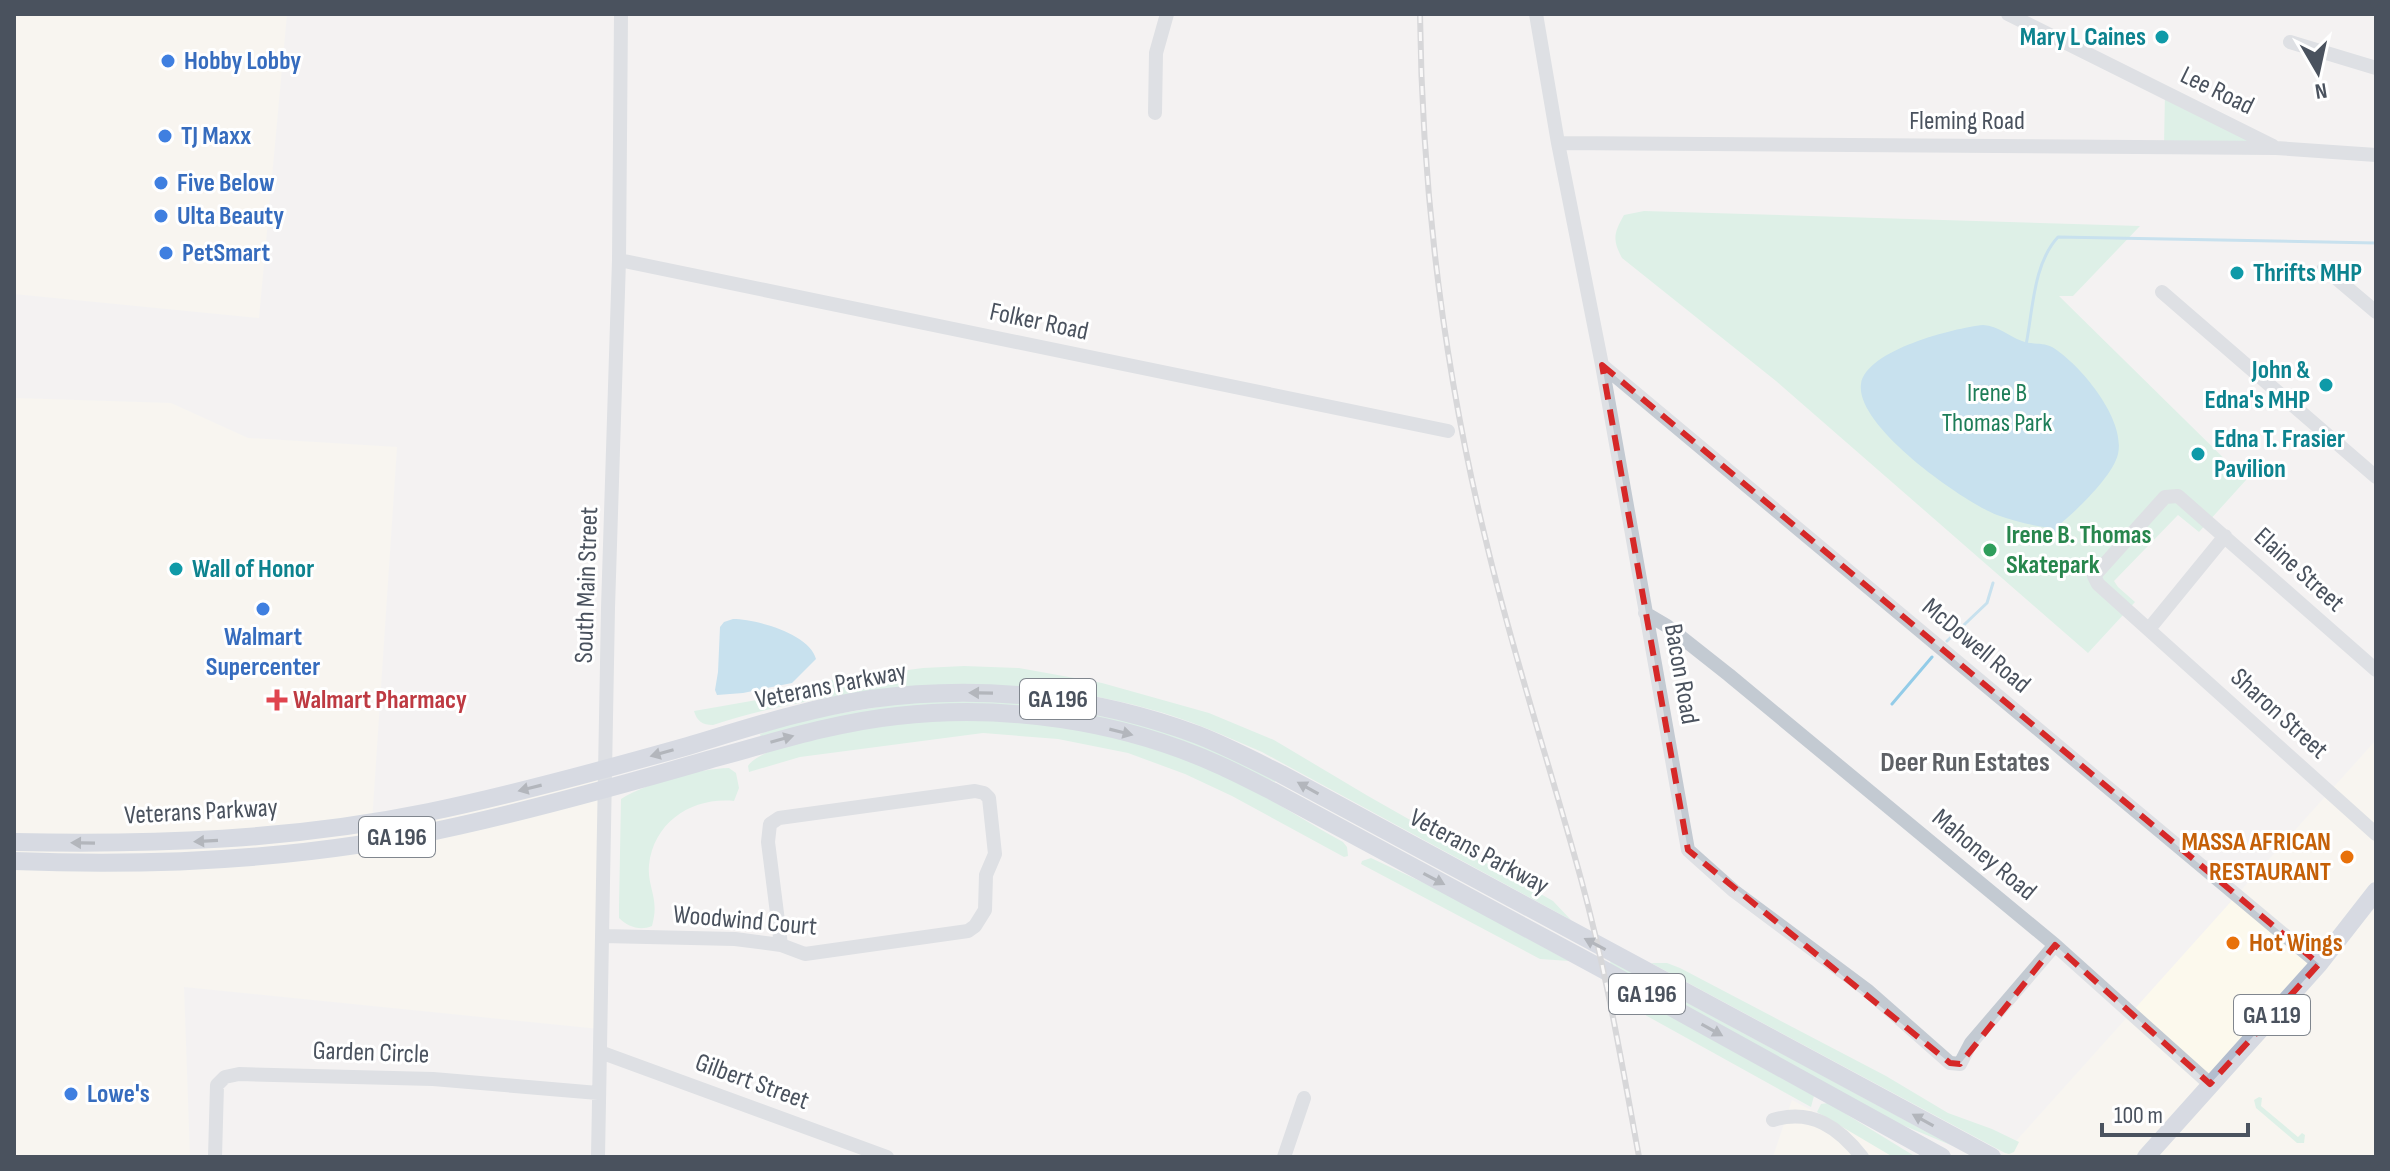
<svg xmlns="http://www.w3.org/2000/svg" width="2390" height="1171" viewBox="0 0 2390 1171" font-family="'Sofia Sans Condensed',sans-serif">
	<rect width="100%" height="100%" fill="#f4f2f2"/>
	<path fill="#fcf9ed" d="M14 14H287L259 318 14 294Z
		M14 398 171 403 248 438 397 447 372 822 605 765 600 1029 184 987 190 1157H14Z
		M2376 740V1157H2000L2017 1140Z
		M1792 1100 1899 1157H1773Z"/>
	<path fill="#c3eed9" d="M2165 92 2261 141 2164 146Z
		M1644 211 2140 226 2073 296H2059L2246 480 2199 532 2178 515 2114 581 2118 587 2135 602 2088 653 1776 381 1622 258C1612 239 1614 233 1624 215Z
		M964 666 1019 668 1102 683 1209 713 1274 740 1368 796 1553 901 1571 920 1262 752C1225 736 1188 719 1149 709 1044 680 937 679 831 697 791 704 751 712 713 725 702 725 697 721 694 711L786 695 824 681 923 668Z
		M915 701 1034 702 1168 730 1277 779 1275 782 1247 771 1032 708 761 738 760 734 800 720Z
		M983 720C1009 722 1036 723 1062 727 1116 736 1169 751 1220 774 1262 792 1302 820 1343 842L1347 847 1348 856 1344 857 1232 796 1185 774 1128 753 1058 739 983 733 800 757 749 772 748 766C762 741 889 724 920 721 941 719 962 720 983 720Z
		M729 768 736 773 739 788 734 801C693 797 654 821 649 865 647 888 660 898 652 926 640 931 628 927 619 918V906L621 799C649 782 696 769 729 768Z
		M1371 858 1439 890 1569 961 1540 959 1361 864 1362 861Z
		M1610 961 1953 1146 1883 1117 1611 967Z
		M1651 963H1667L1680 968 1886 1076 1948 1113 1992 1129 2019 1142 2014 1152 2009 1154 2005 1153Z
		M1632 995 1814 1096 1811 1107 1647 1016 1640 1011Z
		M2259 1097 2262 1098 2261 1106 2298 1137 2302 1133 2305 1135 2304 1143H2297L2256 1108 2254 1100Z
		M1828 1103 1916 1157H1893L1817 1112 1821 1104Z"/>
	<path fill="#93cce8" d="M1983 325C1999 326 2008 336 2022 341 2032 345 2043 342 2052 347 2080 364 2126 419 2118 454 2113 476 2076 511 2059 525L2060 531 2053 533 2051 528C2033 526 2014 521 1997 515 1962 501 1855 426 1861 384 1866 350 1954 328 1983 325Z
		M733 619C756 619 810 634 816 659L792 683 743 693 717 695 715 690 718 672 720 627 724 622Z"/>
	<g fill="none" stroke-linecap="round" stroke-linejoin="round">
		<path stroke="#93cce8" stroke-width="3" d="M2026 345C2033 310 2033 264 2058 237L2376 243
			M1947 641 1987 603 1993 583
			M1892 704 1932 657"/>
		<path stroke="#c3cad2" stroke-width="14" d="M1536 14 1558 143 1602 365 1688 850 1734 891 1867 990 1950 1063 1960 1064 1971 1043 2055 945
			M2008 14 2273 146
			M2290 42 2376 68
			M1155 113 1156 53 1167 14
			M1558 143 2276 148 2376 155
			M619 260 1448 431
			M2324 268 2376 312
			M2162 292 2376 477
			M1602 365 2319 964
			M1645 613 1667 626 1729 675 2055 945 2210 1084
			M2149 629 2225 536
			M2376 670 2178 496 2165 497 2094 576 2098 584 2376 834
			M603 936 735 939 781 945 805 954 968 931 975 926 985 910 986 875 995 854 989 798 984 793 975 791 779 818 770 824 768 842 781 945
			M600 1052 887 1157
			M1773 1120C1812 1108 1839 1128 1862 1157
			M215 1157 217 1085 225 1077 239 1074 433 1079 598 1093
			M598 1157 608 608 619 260 621 14
			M1284 1157 1304 1098"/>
		<path stroke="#b3bdce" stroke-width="18" d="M14 842C154 845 292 840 429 812 516 794 603 770 688 746 748 728 808 708 871 699 981 684 1094 696 1198 735 1226 746 1253 760 1281 774L1992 1157
			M14 861C162 867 313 859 458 826 542 807 625 784 708 760 771 743 832 723 897 716 1005 704 1120 720 1219 765 1237 773 1254 782 1272 791L1604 970 1942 1157
			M2146 1157 2319 964 2376 891"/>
		<defs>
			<path id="rail" d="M1420 14C1422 190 1444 370 1486 541 1513 655 1550 766 1581 879 1606 970 1622 1064 1639 1157"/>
		</defs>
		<use href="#rail" stroke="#b4b6bb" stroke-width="6"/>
		<use href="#rail" stroke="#fff" stroke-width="3" stroke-dasharray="9" stroke-linecap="butt"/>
	</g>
	<defs><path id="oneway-solid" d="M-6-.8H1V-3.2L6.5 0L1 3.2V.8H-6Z" transform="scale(2)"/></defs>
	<g fill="#646d7a">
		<use href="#oneway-solid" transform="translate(981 693) rotate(-179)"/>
		<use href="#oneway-solid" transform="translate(1121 732) rotate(14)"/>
		<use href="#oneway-solid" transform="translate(782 739) rotate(-16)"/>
		<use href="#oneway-solid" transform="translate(662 753) rotate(164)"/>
		<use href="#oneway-solid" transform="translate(530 788) rotate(166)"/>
		<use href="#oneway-solid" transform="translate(1308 788) rotate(-151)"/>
		<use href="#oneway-solid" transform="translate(206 841) rotate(177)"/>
		<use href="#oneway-solid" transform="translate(83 843) rotate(-179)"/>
		<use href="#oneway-solid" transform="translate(1434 879) rotate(28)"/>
		<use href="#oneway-solid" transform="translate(1595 944) rotate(-152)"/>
		<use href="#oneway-solid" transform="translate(1712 1030) rotate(29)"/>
		<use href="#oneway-solid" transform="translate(1923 1120) rotate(-151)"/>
	</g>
	<path d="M0 0H2390V1171H0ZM1602 365 2319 964 2210 1084 2055 945 1960 1064 1950 1063 1688 850Z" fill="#f4f2f2" fill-opacity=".55" fill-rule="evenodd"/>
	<path fill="none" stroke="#d62828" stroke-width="6" stroke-dasharray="16 10" stroke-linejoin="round" d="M1602 365 2319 964 2210 1084 2055 945 1960 1064 1950 1063 1688 850Z"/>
	<g fill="#0f9aa8" stroke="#fff" stroke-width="3">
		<circle cx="2162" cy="37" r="8"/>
		<circle cx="2237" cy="273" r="8"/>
		<circle cx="2326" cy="385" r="8"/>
		<circle cx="2198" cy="454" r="8"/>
		<circle cx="176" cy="569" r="8"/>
	</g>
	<g fill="#3f7fe0" stroke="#fff" stroke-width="3">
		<circle cx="168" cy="61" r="8"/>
		<circle cx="165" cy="136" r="8"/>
		<circle cx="161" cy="183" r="8"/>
		<circle cx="161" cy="216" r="8"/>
		<circle cx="166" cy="253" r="8"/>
		<circle cx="263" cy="609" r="8"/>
		<circle cx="71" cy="1094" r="8"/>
	</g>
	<circle fill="#2e9e5b" stroke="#fff" stroke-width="3" cx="1990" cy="550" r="8"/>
	<path fill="#e0444e" stroke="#fff" stroke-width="3" d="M273 688h8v8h8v8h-8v8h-8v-8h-8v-8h8z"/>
	<g fill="#e8710a" stroke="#fff" stroke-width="3">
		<circle cx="2347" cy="857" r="8"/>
		<circle cx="2233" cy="943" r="8"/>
	</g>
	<g text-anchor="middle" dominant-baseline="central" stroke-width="6" stroke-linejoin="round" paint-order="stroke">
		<g fill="#fff" stroke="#80868e" stroke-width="2">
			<rect x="1020" y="679" width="76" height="40" rx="6"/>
			<rect x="359" y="817" width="76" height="40" rx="6"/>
			<rect x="1609" y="974" width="76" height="40" rx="6"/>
			<rect x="2234" y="995" width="76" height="40" rx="6"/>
		</g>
		<g font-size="24" font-weight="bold" fill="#4a525e">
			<text x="1058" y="699">GA 196</text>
			<text x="397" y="837">GA 196</text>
			<text x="1647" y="994">GA 196</text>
			<text x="2272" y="1015">GA 119</text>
		</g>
		<g font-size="26" font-weight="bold" fill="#0d838f" stroke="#fff" text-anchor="start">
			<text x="2146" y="37" text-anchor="end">Mary L Caines</text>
			<text x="2253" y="273">Thrifts MHP</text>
			<text x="2310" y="370" text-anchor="end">John &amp;<tspan x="2310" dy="30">Edna's MHP</tspan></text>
			<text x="2214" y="439">Edna T. Frasier<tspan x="2214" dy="30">Pavilion</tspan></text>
			<text x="192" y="569">Wall of Honor</text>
		</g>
		<g font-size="26" font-weight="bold" fill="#366cbe" stroke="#fff" text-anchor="start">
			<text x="184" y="61">Hobby Lobby</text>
			<text x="181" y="136">TJ Maxx</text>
			<text x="177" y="183">Five Below</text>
			<text x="177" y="216">Ulta Beauty</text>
			<text x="182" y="253">PetSmart</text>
			<text x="263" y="637" text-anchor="middle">Walmart<tspan x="263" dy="30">Supercenter</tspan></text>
			<text x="87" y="1094">Lowe's</text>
		</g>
		<g font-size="26" fill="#4a525e" stroke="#fff">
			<text transform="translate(2217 91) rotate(26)">Lee Road</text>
			<text x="1967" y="121">Fleming Road</text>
			<text transform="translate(1039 322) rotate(12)">Folker Road</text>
			<text transform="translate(2299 570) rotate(42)">Elaine Street</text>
			<text transform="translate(587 585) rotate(-88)">South Main Street</text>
			<text transform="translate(1976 646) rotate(40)">McDowell Road</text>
			<text transform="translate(1681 674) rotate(80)">Bacon Road</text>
			<text transform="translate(831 686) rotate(-11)">Veterans Parkway</text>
			<text transform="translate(2279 714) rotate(42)">Sharon Street</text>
			<text transform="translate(201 812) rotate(-3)">Veterans Parkway</text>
			<text transform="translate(1479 852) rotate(28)">Veterans Parkway</text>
			<text transform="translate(1984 855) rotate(40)">Mahoney Road</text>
			<text transform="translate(745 921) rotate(5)">Woodwind Court</text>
			<text transform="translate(371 1053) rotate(2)">Garden Circle</text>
			<text transform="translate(752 1082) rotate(20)">Gilbert Street</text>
		</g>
		<g font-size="26" fill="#1d7d58" stroke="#fff">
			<text x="1997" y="393">Irene B<tspan x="1997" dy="30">Thomas Park</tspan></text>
		</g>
		<g font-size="26" font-weight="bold" fill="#27864d" stroke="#fff" text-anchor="start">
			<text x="2006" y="535">Irene B. Thomas<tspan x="2006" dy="30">Skatepark</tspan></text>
		</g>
		<g font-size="26" font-weight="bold" fill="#be3a42" stroke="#fff" text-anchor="start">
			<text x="293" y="700">Walmart Pharmacy</text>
		</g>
		<g font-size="26" font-weight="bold" fill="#c56008" stroke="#fff" text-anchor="end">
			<text x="2331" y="842">MASSA AFRICAN<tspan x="2331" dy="30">RESTAURANT</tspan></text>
			<text x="2249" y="943" text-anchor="start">Hot Wings</text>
		</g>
		<g font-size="28" font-weight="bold" fill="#5e6166" stroke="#fff">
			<text x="1965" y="762">Deer Run Estates</text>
		</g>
	</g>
	<rect width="2390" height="1171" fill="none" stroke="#4a525e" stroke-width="32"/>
	<g transform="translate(2318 72) rotate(171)" stroke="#ffffff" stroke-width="6" paint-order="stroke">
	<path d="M0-6L14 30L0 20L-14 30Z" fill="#4a525e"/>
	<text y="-12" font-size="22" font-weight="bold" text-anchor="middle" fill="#4a525e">N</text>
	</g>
	<path d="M2102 1123v12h146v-12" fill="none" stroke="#4a525e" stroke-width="4"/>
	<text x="2114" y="1123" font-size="24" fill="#4a525e" stroke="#ffffff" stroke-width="6" paint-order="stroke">100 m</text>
</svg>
